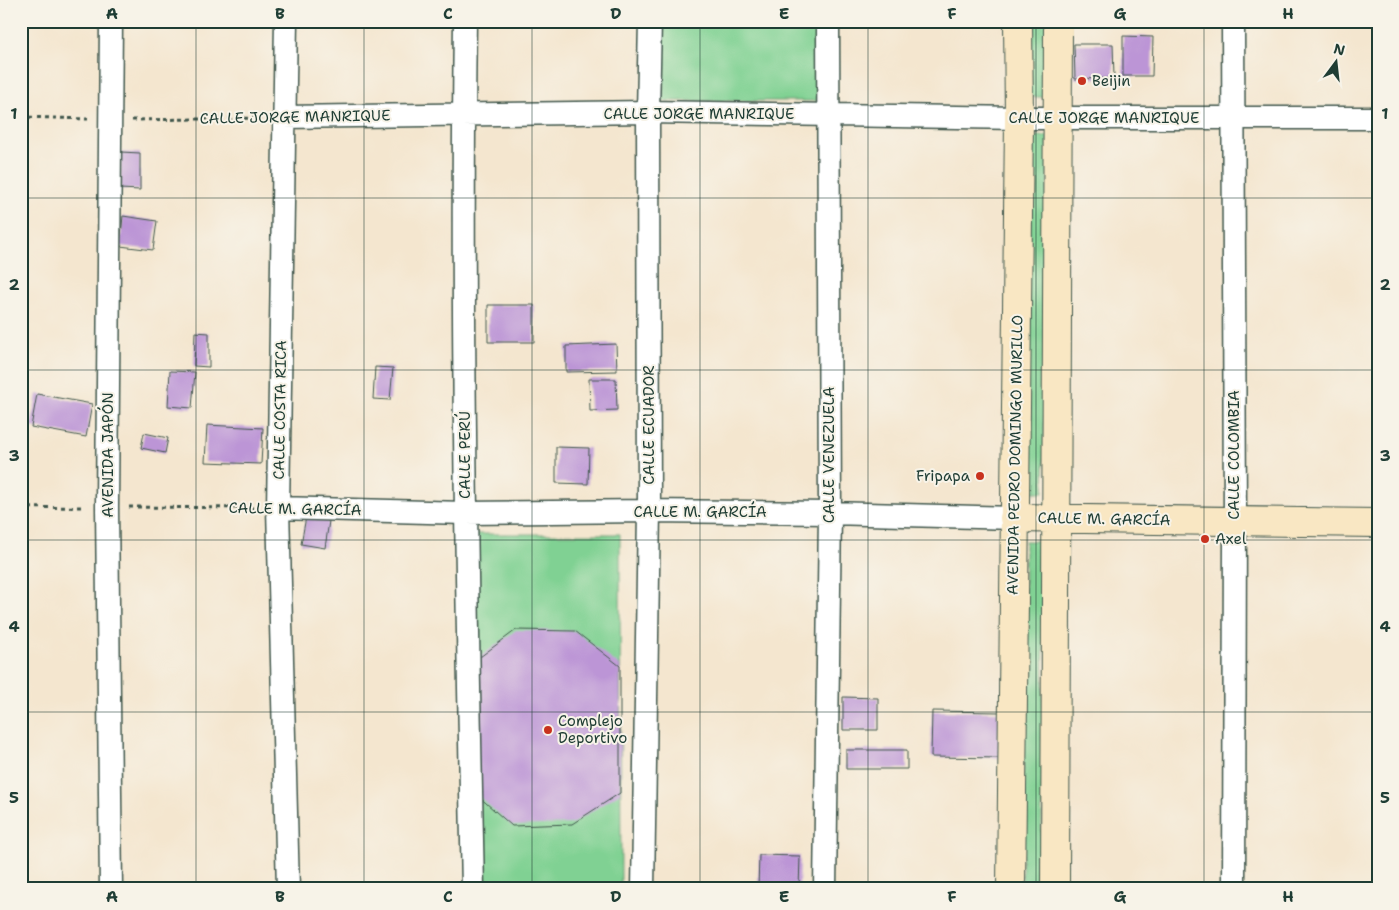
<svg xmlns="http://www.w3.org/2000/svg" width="1399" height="910" viewBox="0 0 1399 910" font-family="'Shantell Sans',sans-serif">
	<rect width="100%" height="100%" fill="#f7f3e8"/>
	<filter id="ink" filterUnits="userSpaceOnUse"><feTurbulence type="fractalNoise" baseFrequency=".02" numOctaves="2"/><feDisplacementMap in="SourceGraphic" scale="10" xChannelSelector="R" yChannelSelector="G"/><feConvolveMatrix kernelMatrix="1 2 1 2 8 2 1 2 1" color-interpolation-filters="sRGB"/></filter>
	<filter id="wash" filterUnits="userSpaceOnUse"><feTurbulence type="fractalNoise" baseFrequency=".0096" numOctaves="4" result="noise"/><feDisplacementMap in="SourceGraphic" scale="20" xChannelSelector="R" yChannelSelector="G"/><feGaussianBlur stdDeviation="1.12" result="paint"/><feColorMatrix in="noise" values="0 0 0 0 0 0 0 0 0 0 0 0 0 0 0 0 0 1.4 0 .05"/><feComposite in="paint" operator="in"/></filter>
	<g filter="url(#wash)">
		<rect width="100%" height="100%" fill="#f4e6cf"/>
		<path fill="#80d193" stroke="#508764" d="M663 21H817V101H663Z
			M1028 21H1047V97H1028Z
			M1028 136H1048L1044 492H1024Z
			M476 534H620L621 889H477Z
			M1025 541H1045L1041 889H1022Z"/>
		<g id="blocks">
			<path fill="#bc95d6" d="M1123 36 1153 37 1152 76H1123Z
				M1074 44H1113L1114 78 1075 79Z
				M121 152 140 153V190L120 189Z
				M123 216 157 221 153 250 120 246Z
				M488 305H534V342H488Z
				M195 332 209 333V367L194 366Z
				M616 344 617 371 566 372V346Z
				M375 367 393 368 390 400 373 399Z
				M170 371 195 372 192 408 168 406Z
				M589 379H616L617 410 590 411Z
				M37 394 92 404 86 437 31 427Z
				M207 425 263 428 261 464 205 462Z
				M144 433 168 438 165 453 141 448Z
				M556 447 589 448 588 484 556 483Z
				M306 517 329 521 325 548 301 544Z
				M516 630 575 631 620 666V793L572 824 512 826 477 795 476 660Z
				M843 697 878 698V730H843Z
				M932 711 1003 712 1002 758 931 757Z
				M846 750H907V769H846Z
				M759 855 800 856 799 889H758Z"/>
		</g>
	</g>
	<g filter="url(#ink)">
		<use href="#blocks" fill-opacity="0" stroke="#3f564b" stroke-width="1"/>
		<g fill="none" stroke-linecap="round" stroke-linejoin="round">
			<defs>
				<path id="street" d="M286 21 278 508 288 889
					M465 21C461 310 467 600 473 889
					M1233 21 1235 521 1234 889
					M284 117 648 112 1019 118H1378
					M278 508 465 513 649 511 830 513 1014 518
					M111 889 107 507 111 21
					M643 889 649 511 648 112 650 21
					M825 889 830 513 828 21"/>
				<path id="secondary" d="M1014 518 1378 523
					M1011 889 1019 118 1018 21
					M1055 889 1058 21"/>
			</defs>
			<use href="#street" stroke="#3f564b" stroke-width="25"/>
			<use href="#secondary" stroke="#3f564b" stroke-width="30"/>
			<path stroke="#3f564b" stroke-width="3" stroke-dasharray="4 4" stroke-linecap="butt" d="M21 117 88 119
				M132 120 261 118
				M129 507 256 508
				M21 508 83 507"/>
			<use href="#street" stroke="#fff" stroke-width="22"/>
			<use href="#secondary" stroke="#f9e7c3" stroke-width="28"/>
		</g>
	</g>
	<path fill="none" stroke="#1f3d34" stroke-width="1" stroke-opacity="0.55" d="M196 21V889M364 21V889M532 21V889M700 21V889M868 21V889M1036 21V889M1204 21V889M21 198H1378M21 370H1378M21 540H1378M21 712H1378"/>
	<g fill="#c8321e" stroke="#f7f3e8" stroke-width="2">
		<circle cx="1082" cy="81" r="5"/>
		<circle cx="980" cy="476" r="5"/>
		<circle cx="1205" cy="539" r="5"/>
		<circle cx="548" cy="730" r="5"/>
	</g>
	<g text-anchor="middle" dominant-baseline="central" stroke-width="4" stroke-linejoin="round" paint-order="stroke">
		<g font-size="15" fill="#1f3d34" stroke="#f7f3e8" text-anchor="start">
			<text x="1092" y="81">Beijin</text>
			<text x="970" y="476" text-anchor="end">Fripapa</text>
			<text x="1215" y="539">Axel</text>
			<text x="558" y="721">Complejo<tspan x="558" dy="17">Deportivo</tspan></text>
		</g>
		<g font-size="15" fill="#1f3d34" stroke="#f7f3e8">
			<text x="699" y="114">CALLE JORGE MANRIQUE</text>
			<text transform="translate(295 117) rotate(-1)">CALLE JORGE MANRIQUE</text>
			<text x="1104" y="118">CALLE JORGE MANRIQUE</text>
			<text transform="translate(280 410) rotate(-89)">CALLE COSTA RICA</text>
			<text transform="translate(649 425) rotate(-90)">CALLE ECUADOR</text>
			<text transform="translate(108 455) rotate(-90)">AVENIDA JAPÓN</text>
			<text transform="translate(465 455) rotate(-90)">CALLE PERÚ</text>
			<text transform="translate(829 455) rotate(-90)">CALLE VENEZUELA</text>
			<text transform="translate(1015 455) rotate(-89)">AVENIDA PEDRO DOMINGO MURILLO</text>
			<text transform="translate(1234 455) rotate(-90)">CALLE COLOMBIA</text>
			<text transform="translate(295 509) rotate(1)">CALLE M. GARCÍA</text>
			<text x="700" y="512">CALLE M. GARCÍA</text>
			<text transform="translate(1104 519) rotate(1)">CALLE M. GARCÍA</text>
		</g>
	</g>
	<rect width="1399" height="910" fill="none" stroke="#f7f3e8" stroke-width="55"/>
	<g transform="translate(1336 62) rotate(15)" stroke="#f7f3e8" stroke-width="4" paint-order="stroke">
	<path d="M0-4L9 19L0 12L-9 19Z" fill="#1f3d34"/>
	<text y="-8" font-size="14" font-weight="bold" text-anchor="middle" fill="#1f3d34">N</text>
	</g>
	<rect x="28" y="28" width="1344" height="854" fill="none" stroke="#1f3d34" stroke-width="2"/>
	<g font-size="16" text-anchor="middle" font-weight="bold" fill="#1f3d34">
		<text x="112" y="19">A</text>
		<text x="280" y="19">B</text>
		<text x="448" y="19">C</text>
		<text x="616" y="19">D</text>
		<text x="784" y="19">E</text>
		<text x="952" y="19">F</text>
		<text x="1120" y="19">G</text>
		<text x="1288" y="19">H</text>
		<text x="14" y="119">1</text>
		<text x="1385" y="119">1</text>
		<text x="14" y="290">2</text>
		<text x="1385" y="290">2</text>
		<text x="14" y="461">3</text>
		<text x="1385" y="461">3</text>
		<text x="14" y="632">4</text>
		<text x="1385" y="632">4</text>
		<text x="14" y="803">5</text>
		<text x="1385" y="803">5</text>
		<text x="112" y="902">A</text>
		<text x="280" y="902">B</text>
		<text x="448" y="902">C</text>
		<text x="616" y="902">D</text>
		<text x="784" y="902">E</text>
		<text x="952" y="902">F</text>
		<text x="1120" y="902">G</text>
		<text x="1288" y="902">H</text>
	</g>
</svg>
